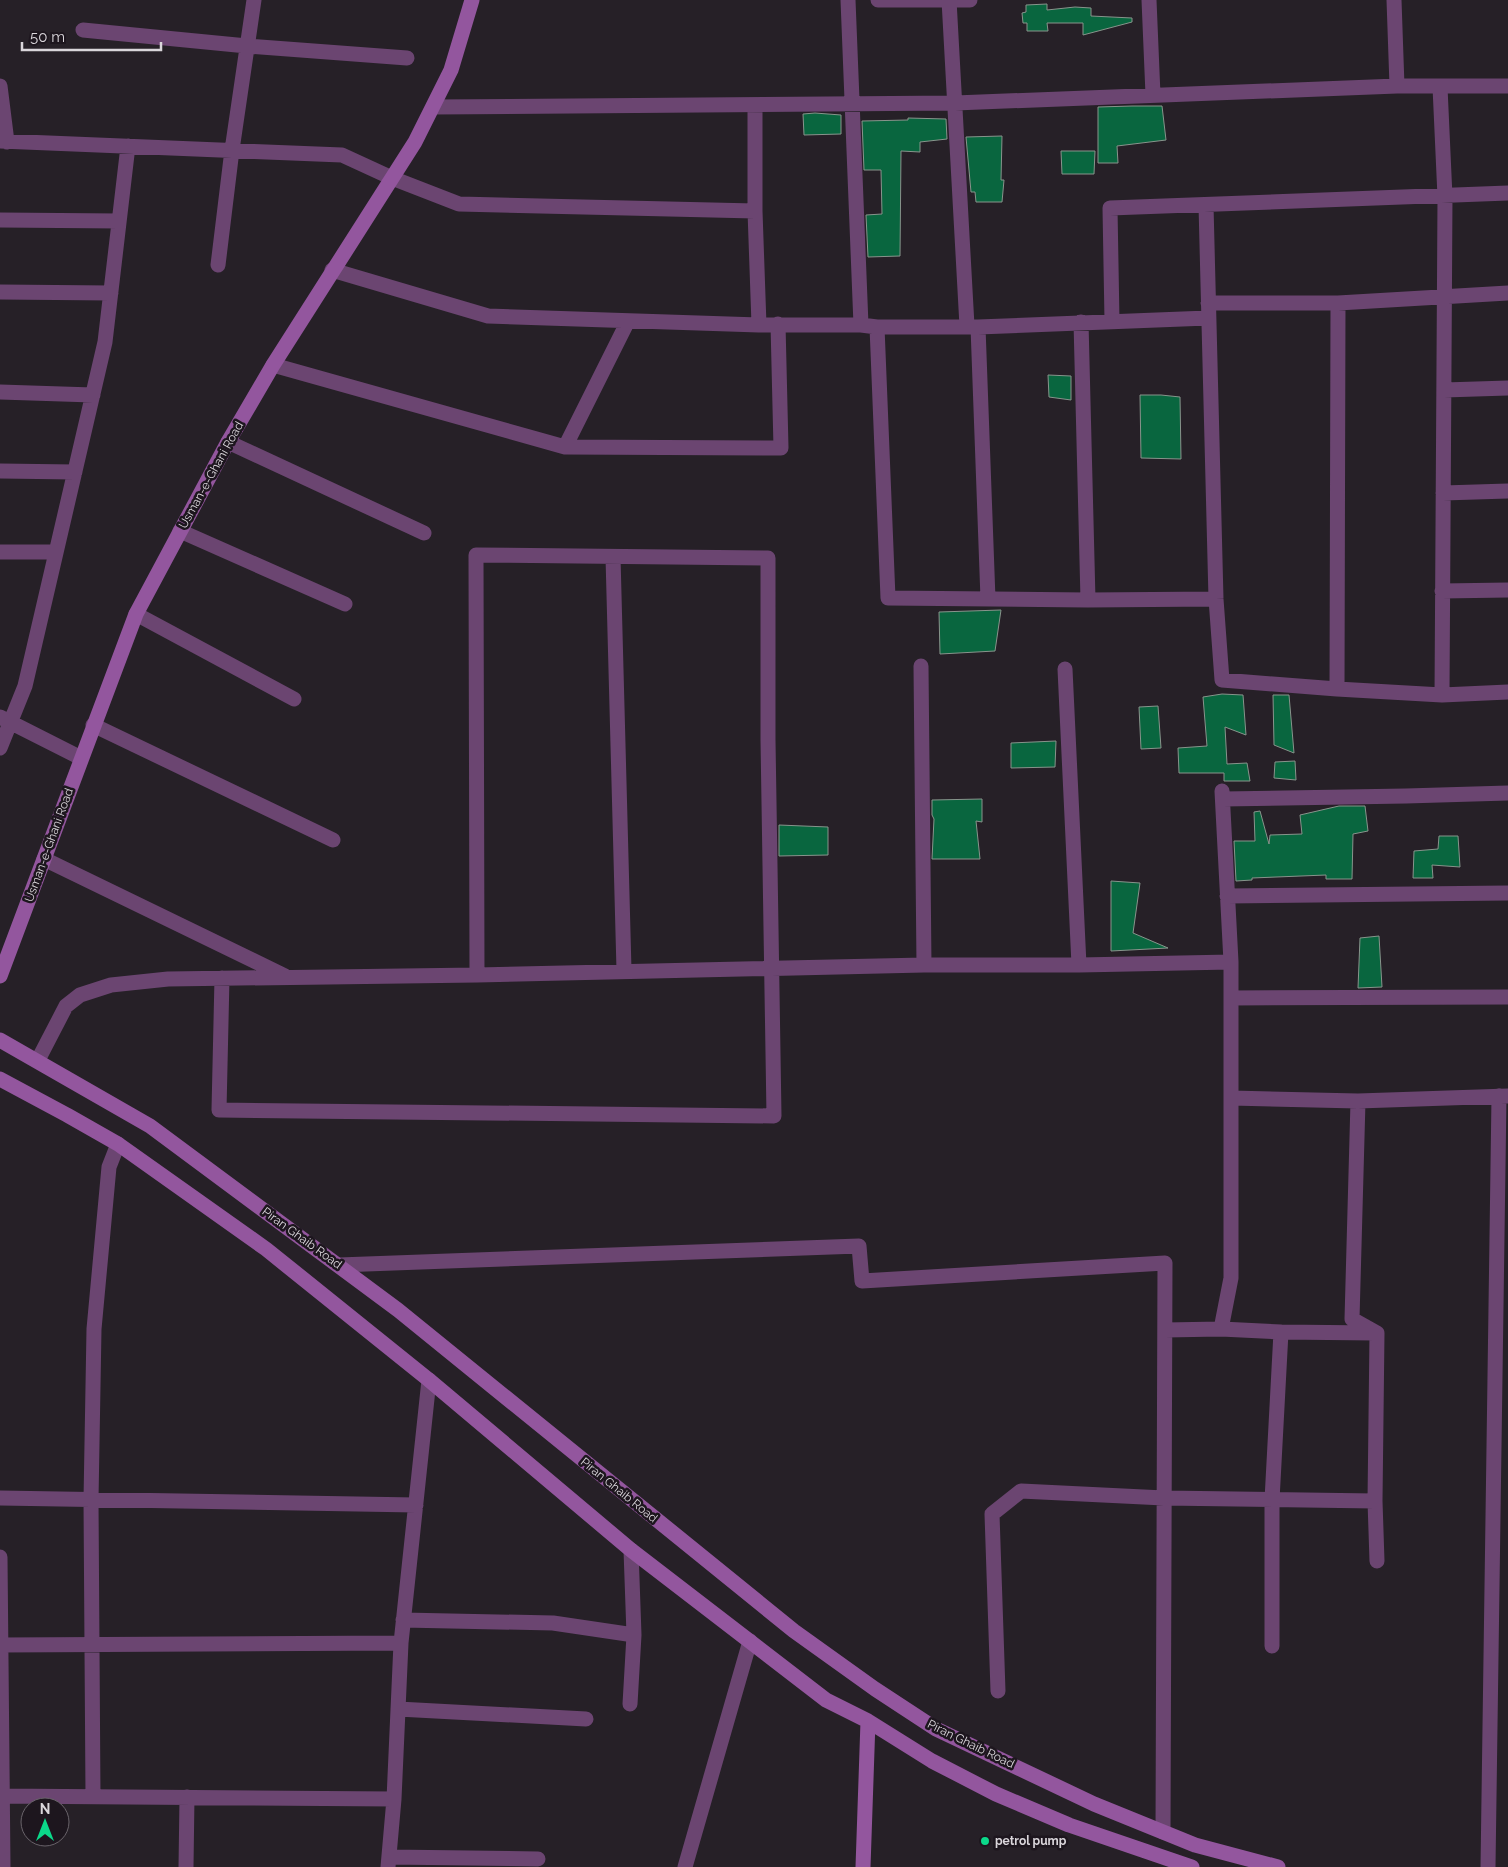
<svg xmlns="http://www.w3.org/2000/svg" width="1508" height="1867" viewBox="0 0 1508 1867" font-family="Raleway,sans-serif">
	<rect width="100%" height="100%" fill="#262027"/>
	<path fill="#09663f" stroke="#88948c" d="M1047 4V10L1075 7 1091 8V16L1132 18V22L1083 35V23H1047L1048 31H1027V23H1023L1022 13 1026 12V5Z
		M1132 106H1162L1166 140 1117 146 1118 163H1098V107Z
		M815 113 841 115V134L804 135 803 114Z
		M908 118 946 119 947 139 920 142V152L901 151 900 256 868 257 866 215 882 214 881 170H864L862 121 908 120Z
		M1002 136 1001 180H1004L1002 202H976L975 192H971L966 137Z
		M1061 151H1095L1094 174H1062Z
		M1048 375 1071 376V400L1049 397Z
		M1140 395H1161L1180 397 1181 459 1141 458Z
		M1001 610 995 651 940 654 939 612Z
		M1222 694 1243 695 1246 735 1225 727 1227 764 1247 763 1250 781H1224V773H1179L1178 748 1207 746 1203 697Z
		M1273 695H1289L1294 753 1274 745Z
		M1158 706 1161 748 1141 749 1139 707Z
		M1056 741 1055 767 1011 768V743Z
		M1295 761 1296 780 1274 778 1275 762Z
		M982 799V822L976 821 980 859H932L934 819 932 815V800Z
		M1339 806H1365L1368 831 1353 834 1352 879H1326V875L1252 878V880L1236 881 1234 841H1255L1254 812 1260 811 1269 844 1270 835 1302 834 1300 815Z
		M779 825 828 827V855L779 856Z
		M1439 836H1458L1460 867 1432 865 1433 878H1413L1414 851 1438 849Z
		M1111 881 1140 883 1133 933 1168 948 1111 951Z
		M1379 936 1382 987 1358 988 1360 938Z"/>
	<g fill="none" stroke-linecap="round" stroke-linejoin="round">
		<path stroke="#6b4571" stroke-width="15" d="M848 0 861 325
			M878 0H970
			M949 0 967 326
			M1149 0 1153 95
			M1394 0 1397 86
			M83 30 247 46 407 58
			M0 86 7 142
			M1440 87 1445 197 1442 695 1508 692
			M755 105V211
			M433 107 955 103 1397 86H1508
			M0 141 342 155 392 178 459 204 755 211 759 325
			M1206 205 1216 599 1222 680 1337 689
			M0 220 119 221
			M218 265 232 150 254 0
			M332 270 488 316 759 325H861L877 327H978L1208 318
			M0 292 111 293
			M1208 303H1338L1508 293
			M1338 303 1337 689 1442 695
			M1112 321 1110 208 1508 193
			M1081 322 1088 600
			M877 327 888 598 1088 600 1216 599
			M978 327 988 599
			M273 365 565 447 781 448 778 324
			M1444 390 1508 388
			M0 392 93 395
			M228 442 424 533
			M565 447 628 321
			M0 471 75 472
			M1443 493 1508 491
			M180 531 345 604
			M0 552H56
			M613 557 624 970
			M1442 591 1508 590
			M136 614 294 699
			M921 666 924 965
			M1065 669 1079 965
			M0 717 81 758
			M93 725 333 840
			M0 748 25 686 105 342 128 146
			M1223 799 1406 796 1508 793
			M44 859 285 976
			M1227 896 1508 893
			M1231 962V1278L1221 1329 1281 1332
			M222 978 219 1110 774 1116 768 740V558L476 555 477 975
			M1231 998 1508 997
			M38 1060 66 1006 80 995 111 985 168 979 477 975 924 965H1079L1231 962 1222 791
			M1231 1098 1358 1101 1352 1319 1377 1333 1375 1501
			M1358 1101 1508 1096
			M339 1265 859 1246 862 1281 1165 1263 1163 1832
			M1165 1330 1221 1329
			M0 1498 416 1505
			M0 1557 3 1867
			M403 1620 553 1623 634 1635
			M0 1645 401 1643
			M1272 1646V1500L1281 1332 1375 1333
			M998 1691 992 1514 1021 1491 1164 1498 1375 1501 1377 1561
			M630 1704 634 1635 631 1550
			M398 1709 586 1719
			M0 1796 394 1799
			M93 1796 91 1500 94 1329 109 1167 118 1144
			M389 1857 538 1859
			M186 1867 187 1797
			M388 1867 394 1799 401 1643 429 1380
			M685 1867 750 1641
			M1488 1867 1499 1096"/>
		<path stroke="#93569e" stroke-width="15" d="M0 976 136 614 228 442 273 365 415 142 451 70 472 0
			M0 1040 150 1126 398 1310 794 1631 875 1689 936 1729 1094 1804 1195 1845 1278 1867
			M0 1079 67 1115 118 1144 266 1249 429 1380 631 1550 826 1700 868 1721 932 1761 996 1794 1069 1825 1192 1867
			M863 1867 868 1721"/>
	</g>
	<circle fill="#0bd98a" stroke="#1d161e" stroke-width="2" cx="985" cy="1841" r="5"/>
	<g text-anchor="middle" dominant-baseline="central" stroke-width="5" stroke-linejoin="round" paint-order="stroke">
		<g font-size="12" fill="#dad6db" stroke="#1d161e">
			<text transform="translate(211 475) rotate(-61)">Usman-e-Ghani Road</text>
			<text transform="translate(49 845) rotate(-70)">Usman-e-Ghani Road</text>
			<text transform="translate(302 1238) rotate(36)">Piran Ghaib Road</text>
			<text transform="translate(619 1490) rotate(39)">Piran Ghaib Road</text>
			<text transform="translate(971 1744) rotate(26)">Piran Ghaib Road</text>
		</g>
		<g font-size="12" font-weight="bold" fill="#dad6db" stroke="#1d161e" text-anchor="start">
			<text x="995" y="1841">petrol pump</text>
		</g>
	</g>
	<g transform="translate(45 1822)"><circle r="24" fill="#1d161e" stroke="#69636a"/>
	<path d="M0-4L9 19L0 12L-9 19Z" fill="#0bd98a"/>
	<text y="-8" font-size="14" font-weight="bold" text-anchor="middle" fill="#dad6db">N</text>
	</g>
	<path d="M22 42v8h139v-8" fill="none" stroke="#dad6db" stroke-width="2.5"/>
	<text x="30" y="42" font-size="15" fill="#dad6db" stroke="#1d161e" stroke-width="4" paint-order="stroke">50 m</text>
</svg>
